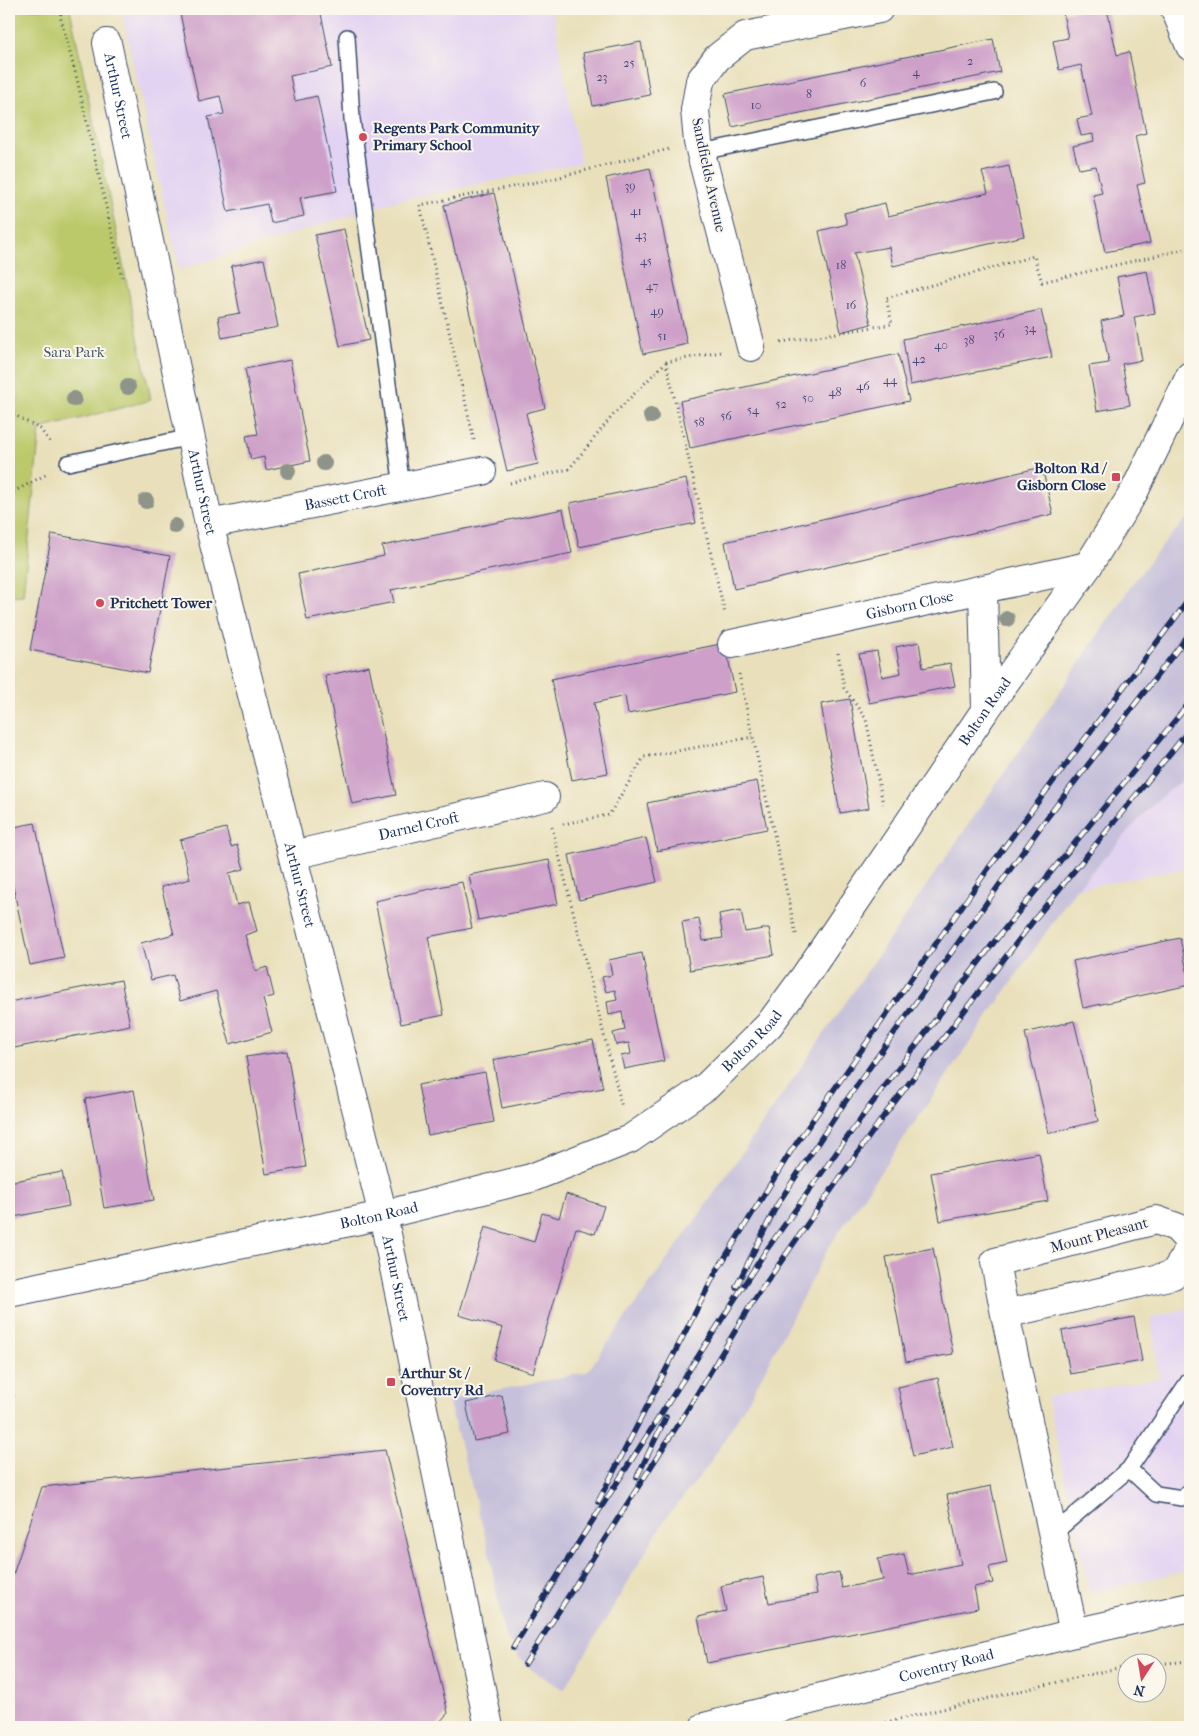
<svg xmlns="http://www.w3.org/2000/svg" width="1199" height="1736" viewBox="0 0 1199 1736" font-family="'IM FELL French Canon',serif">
	<rect width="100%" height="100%" fill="#fbf7ec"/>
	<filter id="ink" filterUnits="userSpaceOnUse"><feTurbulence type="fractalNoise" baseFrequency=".02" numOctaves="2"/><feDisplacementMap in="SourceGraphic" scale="10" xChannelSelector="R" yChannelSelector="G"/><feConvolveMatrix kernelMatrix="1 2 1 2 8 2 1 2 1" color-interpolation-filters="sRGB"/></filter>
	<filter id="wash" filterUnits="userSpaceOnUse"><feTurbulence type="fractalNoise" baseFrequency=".0096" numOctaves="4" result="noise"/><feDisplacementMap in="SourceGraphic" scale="20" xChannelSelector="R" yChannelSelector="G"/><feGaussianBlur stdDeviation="1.12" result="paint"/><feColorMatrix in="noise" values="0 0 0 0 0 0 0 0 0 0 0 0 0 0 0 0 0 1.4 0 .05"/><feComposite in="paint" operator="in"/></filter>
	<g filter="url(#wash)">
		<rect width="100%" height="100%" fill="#e9e0bb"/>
		<path fill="#e3d3f2" d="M121 9H552L581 163 396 201 179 270Z
			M1190 775V867L1076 889 1156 801Z
			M1190 1308V1570L1089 1593 1047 1397 1159 1378 1151 1318Z"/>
		<path fill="#c6c0da" d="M1190 515V775L1156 801 1076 889 828 1248 754 1391 709 1465 666 1518 564 1690 532 1670 519 1657 504 1633 487 1542 448 1400 587 1372 699 1215 1040 721 1133 583 1165 542Z"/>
		<path fill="#bcc96a" stroke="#6c7c64" d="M9 9H70L151 400 40 429 23 595 9 596Z"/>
		<g id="blocks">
			<path fill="#cea0c9" d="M179 9H320L332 67 290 76 295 101 317 96 337 191 300 198 304 216 271 223 267 204 228 212 208 117 224 114 220 96 199 101Z
				M1082 9H1107L1117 55 1129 52 1146 133 1135 136 1145 183 1137 185 1150 243 1105 252 1093 195 1102 193 1096 166 1079 169 1073 146 1094 141 1093 134 1081 136 1077 119 1092 116 1081 65 1059 70 1053 41 1068 38 1063 13Z
				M993 39 1000 72 732 127 725 94Z
				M641 42 650 95 593 106 583 53Z
				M1009 166 1024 236 893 266 889 247 854 253 871 324 841 332 819 231 847 224 844 213 885 203 888 216 988 193 982 172Z
				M650 168 687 344 643 354 606 178Z
				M494 193 545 408 526 413 538 464 507 471 444 205Z
				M344 229 369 340 340 346 315 235Z
				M264 259 278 327 222 338 218 317 240 313 231 266Z
				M1147 271 1155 313 1134 317 1142 360 1122 364 1130 405 1097 411 1089 366 1109 363 1101 321 1124 316 1117 277Z
				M1041 310 1052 357 910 385 903 339Z
				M898 354 909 401 690 448 680 401Z
				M290 360 310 461 266 470 264 457 251 460 246 436 258 434 245 369Z
				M1042 467 1053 514 734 589 725 542Z
				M686 479 696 523 579 547 570 503Z
				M563 509 572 553 391 590 394 602 307 620 298 574 384 556 382 546Z
				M52 534 170 556 148 673 30 650Z
				M919 642 923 668 950 663 955 686 869 703 859 654 877 651 882 677 901 673 896 647Z
				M725 643 735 692 628 714 625 696 594 703 608 773 572 780 551 679Z
				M369 666 396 795 352 804 325 676Z
				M850 699 869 808 840 813 821 704Z
				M757 781 767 829 657 851 647 803Z
				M35 823 64 958 30 965 9 868V828Z
				M226 828 231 847 237 845 244 869 229 873 237 905 249 902 257 931 245 935 255 971 267 967 274 996 263 999 272 1032 230 1044 216 991 180 1001 173 975 151 980 141 943 174 934 161 887 190 879 180 840Z
				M646 838 657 882 579 900 569 855Z
				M549 860 558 904 478 920 469 875Z
				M462 882 472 928 428 937 444 1015 401 1024 375 901Z
				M741 910 745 932 769 928 774 955 690 970 682 922 699 919 703 941 723 938 719 914Z
				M1180 938 1190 985 1083 1008 1073 961Z
				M642 953 664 1061 624 1069 621 1056 631 1054 629 1043 616 1045 613 1033 625 1030 622 1012 609 1015 607 1002 617 1000 615 990 606 992 602 977 612 975 609 960Z
				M121 980 130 1025 9 1049V1002Z
				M1074 1021 1098 1121 1049 1133 1025 1033Z
				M593 1040 603 1088 502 1108 493 1060Z
				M287 1051 306 1167 266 1174 246 1057Z
				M485 1072 494 1122 428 1135 418 1085Z
				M134 1090 154 1200 104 1208 85 1099Z
				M1039 1153 1048 1201 940 1221 931 1173Z
				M62 1172 69 1206 9 1218V1182Z
				M566 1194 604 1206 595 1234 576 1228 533 1373 494 1360 503 1328 459 1315 485 1227 534 1242 542 1213 559 1218Z
				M933 1248 953 1354 906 1362 886 1257Z
				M1134 1317 1142 1361 1070 1374 1062 1331Z
				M9 1364H11L14 1398 9 1399Z
				M938 1378 953 1447 913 1456 898 1387Z
				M502 1395 510 1434 474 1441 466 1403Z
				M385 1450 448 1713 435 1727H9V1587L42 1487Z
				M991 1486 1007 1563 989 1567 993 1583 974 1587 978 1608 707 1663 698 1617 726 1611 721 1586 763 1577 769 1603 817 1594 814 1578 839 1572 842 1588 883 1580 878 1559 904 1554 909 1575 961 1564 947 1495Z"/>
		</g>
	</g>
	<g filter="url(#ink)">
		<use href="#blocks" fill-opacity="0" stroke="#3a4a6c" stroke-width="1"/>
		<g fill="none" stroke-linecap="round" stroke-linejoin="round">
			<defs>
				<path id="lane" d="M347 37 352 119 402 487
					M701 152 994 92
					M68 463 191 437
					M1129 1469 1156 1494 1182 1498 1190 1491
					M1053 1534 1129 1469 1190 1379"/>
				<g id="street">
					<path d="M1175 9 1190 46"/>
					<path id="s1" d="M107 43 209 524 383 1215 489 1727"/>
					<path d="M751 347 698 142 695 110 700 81 717 58 745 36 879 9"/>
					<path id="s2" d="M209 524 482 471"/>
					<path d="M983 590 986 709"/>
					<path id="s3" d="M732 644 1088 566"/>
					<path id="s4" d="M293 855 545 797"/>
					<path id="s5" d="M9 1293 383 1215 531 1178 630 1139 707 1086 769 1025 805 976 986 709 1088 566 1134 492 1190 376"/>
					<path d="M1005 1314 1173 1275 1185 1257 1190 1242 1176 1227 1156 1220 995 1262 1005 1314 1074 1633"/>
				</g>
				<g id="secondary">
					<path id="s6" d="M704 1727 1074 1633 1190 1607"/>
				</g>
			</defs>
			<use href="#lane" stroke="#3a4a6c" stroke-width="18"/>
			<use href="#street" stroke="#3a4a6c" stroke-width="30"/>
			<use href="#secondary" stroke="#3a4a6c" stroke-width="30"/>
			<path stroke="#3a4a6c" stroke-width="3" stroke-dasharray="1 4" stroke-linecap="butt" d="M62 9 60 16 77 79 122 277
				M781 342 892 324 886 298 1034 256 1042 282 1190 248
				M666 362 725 614
				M9 412 40 429 52 444
				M474 440 420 205 552 179 669 149
				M510 483 569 469 614 414 666 362 721 352
				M9 494 47 474
				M838 653 844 688 866 719 883 804
				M739 674 796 934
				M563 824 609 815 644 757 753 737
				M552 827 622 1107
				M1156 1664 1190 1661
				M866 1727 1126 1666"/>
			<use href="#lane" stroke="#fff" stroke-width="15"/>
			<use href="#street" stroke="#fff" stroke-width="28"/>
			<use href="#secondary" stroke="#fff" stroke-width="28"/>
			<defs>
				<path id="rail" d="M736 1287 777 1205 843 1105 1046 819 1190 633
					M637 1477 666 1417
					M598 1502 716 1272 791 1151 988 869 1190 598
					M513 1648 568 1559 765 1252 867 1110 998 937 1190 702
					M525 1664 691 1404 752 1303 815 1213 883 1117 1034 920 1190 729"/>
			</defs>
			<use href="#rail" stroke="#1b2f5e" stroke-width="5.5"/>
			<use href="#rail" stroke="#fbf7ec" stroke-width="4" stroke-dasharray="11" stroke-linecap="butt"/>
		</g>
		<g fill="#8e948a">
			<circle cx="128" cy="387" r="8"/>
			<circle cx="74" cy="399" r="8"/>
			<circle cx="651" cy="416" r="8"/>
			<circle cx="324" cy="463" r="8"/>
			<circle cx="288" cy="471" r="8"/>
			<circle cx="146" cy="501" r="8"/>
			<circle cx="175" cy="526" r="8"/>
			<circle cx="1007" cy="619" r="8"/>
		</g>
	</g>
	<g fill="#d1495b" stroke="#fbf7ec" stroke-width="2">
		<circle cx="363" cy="137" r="5"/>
		<rect x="1111" y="472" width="10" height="10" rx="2.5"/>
		<circle cx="100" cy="603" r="5"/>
		<rect x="386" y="1377" width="10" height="10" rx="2.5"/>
	</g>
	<g text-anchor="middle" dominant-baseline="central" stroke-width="4" stroke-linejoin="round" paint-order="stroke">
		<g font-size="12" fill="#484b79">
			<text x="970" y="61">2</text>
			<text x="629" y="63">25</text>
			<text x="916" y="72">4</text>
			<text x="602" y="77">23</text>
			<text x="863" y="83">6</text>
			<text x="809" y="94">8</text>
			<text x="756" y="105">10</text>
			<text x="630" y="186">39</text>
			<text x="636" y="211">41</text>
			<text x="641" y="235">43</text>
			<text x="646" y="261">45</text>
			<text x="841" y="265">18</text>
			<text x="652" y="286">47</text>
			<text x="851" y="305">16</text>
			<text x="657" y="311">49</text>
			<text x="1030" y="328">34</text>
			<text x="999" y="334">36</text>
			<text x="662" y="336">51</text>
			<text x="969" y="340">38</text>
			<text x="941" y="345">40</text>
			<text x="919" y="359">42</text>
			<text x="890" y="380">44</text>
			<text x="863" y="386">46</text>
			<text x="835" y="392">48</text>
			<text x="808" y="398">50</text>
			<text x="781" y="404">52</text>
			<text x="753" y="410">54</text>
			<text x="726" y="416">56</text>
			<text x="699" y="422">58</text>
		</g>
		<g font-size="15" fill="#1b2f5e" stroke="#fbf7ec">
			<text stroke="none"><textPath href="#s1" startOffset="54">Arthur Street</textPath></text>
			<text transform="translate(709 175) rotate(78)">Sandfields Avenue</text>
			<text stroke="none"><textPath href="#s1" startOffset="459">Arthur Street</textPath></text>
			<text stroke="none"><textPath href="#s2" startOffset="139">Bassett Croft</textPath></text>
			<text stroke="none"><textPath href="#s3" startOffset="182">Gisborn Close</textPath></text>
			<text stroke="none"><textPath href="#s5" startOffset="1202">Bolton Road</textPath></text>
			<text stroke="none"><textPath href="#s4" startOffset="129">Darnel Croft</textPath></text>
			<text stroke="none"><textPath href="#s1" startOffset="864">Arthur Street</textPath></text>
			<text stroke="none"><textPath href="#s5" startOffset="798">Bolton Road</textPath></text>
			<text stroke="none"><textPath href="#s5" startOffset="378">Bolton Road</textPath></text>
			<text transform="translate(1099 1235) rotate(-15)">Mount Pleasant</text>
			<text stroke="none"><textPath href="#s1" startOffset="1269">Arthur Street</textPath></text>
			<text stroke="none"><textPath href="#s6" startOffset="250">Coventry Road</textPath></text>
		</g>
		<g font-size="15" font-weight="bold" fill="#1b2f5e" stroke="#fbf7ec" text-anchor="start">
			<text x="373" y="128">Regents Park Community<tspan x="373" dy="17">Primary School</tspan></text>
			<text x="1106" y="468" text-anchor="end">Bolton Rd /<tspan x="1106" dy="17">Gisborn Close</tspan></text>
			<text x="110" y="603">Pritchett Tower</text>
			<text x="401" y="1373">Arthur St /<tspan x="401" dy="17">Coventry Rd</tspan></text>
		</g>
		<g font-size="15" fill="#435661" stroke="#fbf7ec">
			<text x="74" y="352">Sara Park</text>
		</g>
	</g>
	<rect width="1199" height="1736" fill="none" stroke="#fbf7ec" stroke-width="30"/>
	<g transform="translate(1142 1678) rotate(192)"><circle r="24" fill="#fbf7ec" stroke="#a1a7b3"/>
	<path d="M0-4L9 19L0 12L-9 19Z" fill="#d1495b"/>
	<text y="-8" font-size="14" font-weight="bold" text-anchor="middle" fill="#1b2f5e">N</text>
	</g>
</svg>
